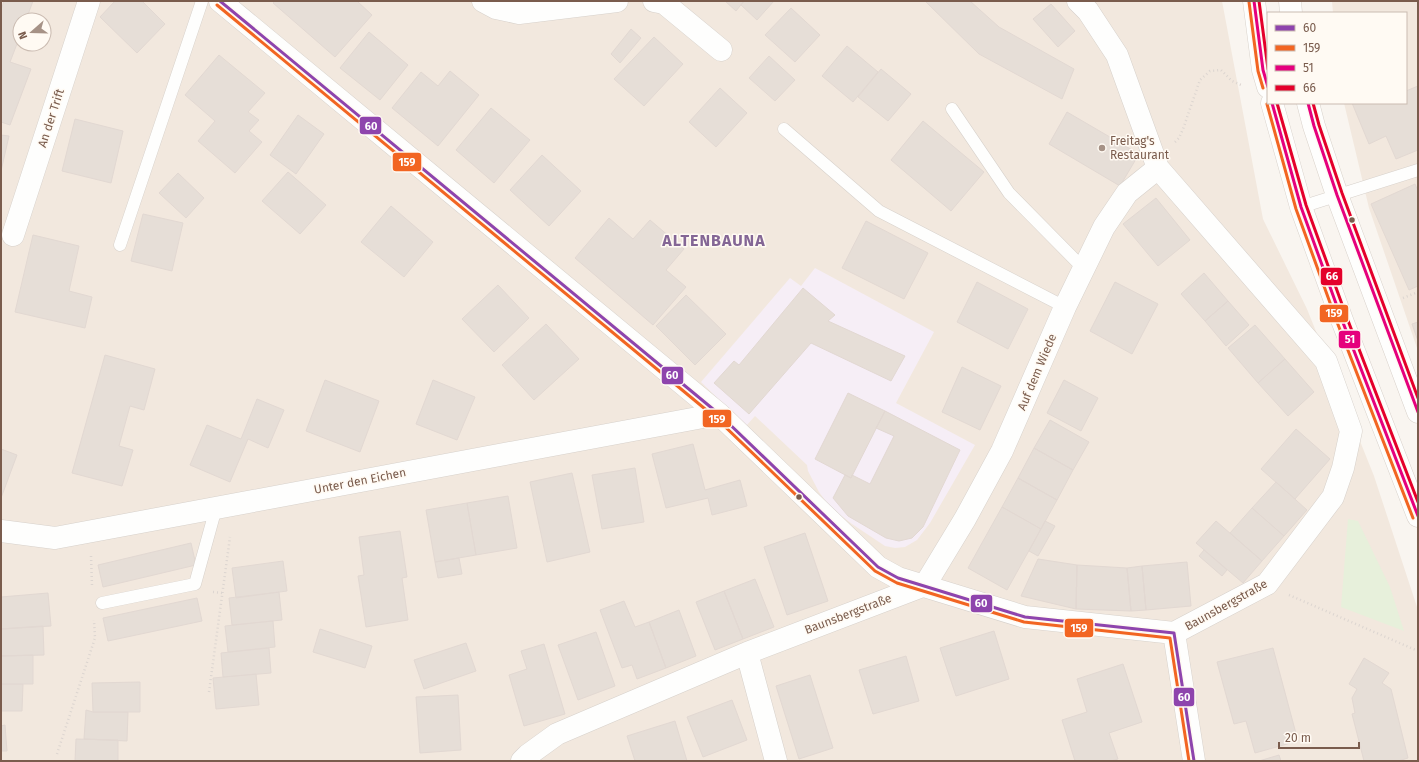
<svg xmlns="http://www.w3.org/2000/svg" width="1419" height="762" viewBox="0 0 1419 762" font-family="'Fira Sans',sans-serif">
	<rect width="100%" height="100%" fill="#f9f5f0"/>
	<path fill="#f2e8de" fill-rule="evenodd" d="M1 1H1222L1263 219 1307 309 1374 476 1418 610V761H1ZM20 20H44V44H20Z
		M1332 1H1418V351L1369 208 1344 103H1406V13H1333Z"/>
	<path fill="#f6eef6" d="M815 268 934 332 896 403 975 445 930 523 917 540 905 547 895 548 885 546 852 524 830 507 819 492 808 471 807 465 755 416 746 426 701 382 790 278 801 286Z"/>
	<path fill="#e7f0db" d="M1348 519 1358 521 1390 587 1404 631 1341 607Z"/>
	<path fill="#e6ded7" stroke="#e2d8d2" d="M4 1H33L26 20H20V36L10 62 31 69 10 125 1 122V10Z
		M115 1H142L165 24 137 53 100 17Z
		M275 1H357L372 15 335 57 273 3Z
		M725 1H744L736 11Z
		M744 1H774L757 20 741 5Z
		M925 1H970L999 27 1074 69 1062 99 979 54Z
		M1051 4 1075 31 1058 47 1033 19Z
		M791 8 820 35 795 62 765 35Z
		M631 29 641 38 620 63 611 54Z
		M369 32 408 65 380 100 340 68Z
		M654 37 683 64 644 106 614 79Z
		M847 46 878 72 853 102 822 76Z
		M219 55 265 93 248 112 259 120 249 131 262 142 235 173 198 141 215 121 185 95Z
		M769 56 795 80 775 101 749 78Z
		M881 69 911 94 888 121 858 97Z
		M450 71 479 95 438 146 392 108 421 72 438 86Z
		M1418 86V150L1396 159 1386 136 1369 144 1352 103H1406V91Z
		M720 88 747 113 716 147 689 122Z
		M491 108 530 140 494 183 456 150Z
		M1067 112 1139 154 1120 186 1049 144Z
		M298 115 324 134 296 174 270 155Z
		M75 119 123 131 111 183 62 171Z
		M923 121 984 172 951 211 891 160Z
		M1 135 9 136 1 171Z
		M542 155 581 191 549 226 510 190Z
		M288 172 326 205 300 234 262 201Z
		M178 173 204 198 186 218 159 193Z
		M1415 184 1418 191V286L1409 290 1371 204Z
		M1156 198 1190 240 1158 266 1123 224Z
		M391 206 433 242 404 277 361 242Z
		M143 214 183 223 172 271 131 261Z
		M609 218 633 239 650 220 684 249 666 270 686 287 653 325 575 258Z
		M866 221 928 253 904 299 842 268Z
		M33 235 79 246 69 291 92 297 85 328 15 312Z
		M1204 273 1228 301 1205 321 1181 294Z
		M977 282 1028 309 1008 349 957 322Z
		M1115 282 1158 304 1132 354 1090 331Z
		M498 285 529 318 494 352 462 319Z
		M803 288 835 315 828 321 905 356 891 381 811 343 749 414 714 383 734 361 739 365Z
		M686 295 726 334 695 365 656 326Z
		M1228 301 1249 325 1226 346 1205 321Z
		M1418 322V341L1412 324Z
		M546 324 579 359 534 400 502 365Z
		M1255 325 1285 359 1258 383 1228 348Z
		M105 355 155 369 144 410 130 406 119 446 133 450 122 486 72 473Z
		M1285 359 1314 392 1288 416 1258 383Z
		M962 367 1001 386 980 430 942 412Z
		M325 380 379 401 360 452 306 431Z
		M433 380 475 397 457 440 416 424Z
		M1064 380 1098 398 1081 431 1047 413Z
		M848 393 885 411 851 478 815 459Z
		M257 399 284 410 268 448 248 439 230 482 190 465 207 425 241 439Z
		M885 411 960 450 923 527 912 538 899 541 886 538 848 516 833 498 845 475 851 478 852 475 870 484 894 436 876 428Z
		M1050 420 1089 442 1073 470 1034 448Z
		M1296 429 1330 459 1295 499 1261 469Z
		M693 444 705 490 740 480 747 506 712 515 708 498 666 508 652 454Z
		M1034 448 1073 470 1057 500 1018 478Z
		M1 449 17 455 1 498Z
		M635 468 644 522 602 529 592 475Z
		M572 473 590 552 547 562 530 482Z
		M1018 478 1057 500 1041 529 1002 507Z
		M1276 482 1307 510 1284 536 1252 508Z
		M508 496 517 548 476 555 467 503Z
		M467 503 476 555 435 562 426 510Z
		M1002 507 1041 529 1007 590 968 568Z
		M1252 508 1284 536 1262 561 1230 533Z
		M1045 521 1055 526 1038 556 1029 551Z
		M1216 521 1262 561 1243 583 1196 543Z
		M400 531 407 577 402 578 408 620 366 627 358 576 364 575 359 537Z
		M805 533 828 601 787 615 764 547Z
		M191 543 196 565 103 587 98 565Z
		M1204 550 1227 570 1222 576 1199 556Z
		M459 558 462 574 438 578 435 562Z
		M1038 559 1077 565 1076 609 1021 596Z
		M283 561 287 591 236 598 232 568Z
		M1187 562 1191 606 1146 610 1142 566Z
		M1077 565 1127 568 1131 611 1076 609Z
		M1142 566 1146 610 1131 611 1127 568Z
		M755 579 774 627 743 639 724 591Z
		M724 591 743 639 715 650 696 602Z
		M279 592 282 620 232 625 229 598Z
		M48 593 51 626 1 629V597Z
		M197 598 202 621 108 641 103 618Z
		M624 601 635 627 649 622 666 668 637 679 632 665 622 668 600 610Z
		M679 610 696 656 666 668 649 622Z
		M273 621 275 647 228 652 225 626Z
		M43 626 44 655 1 656V629Z
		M320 629 372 646 365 668 313 652Z
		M994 631 1009 679 956 696 940 648Z
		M596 632 615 686 578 700 558 645Z
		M466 643 476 671 424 689 414 660Z
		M544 644 565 714 524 726 509 675 527 669 521 651Z
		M269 648 271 673 223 677 221 653Z
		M1273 648 1298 741 1255 753 1246 721 1234 724 1217 662Z
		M33 655V684H1V656Z
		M906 656 919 701 873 714 859 670Z
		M1364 658 1389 673 1382 683 1391 689 1408 758 1398 761H1364L1352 714 1355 713 1352 698 1357 689 1349 684Z
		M1123 664 1142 722 1109 733 1118 759 1111 761H1075L1062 720 1087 712 1077 679Z
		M256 674 259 705 216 709 213 678Z
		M810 675 833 748 799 759 776 686Z
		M140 682V712H93L92 683Z
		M1 684H23L22 711H1Z
		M458 695 461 750 420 753 416 697Z
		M732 700 747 740 703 757 687 717Z
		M86 710 93 712H128L127 741 84 739Z
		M675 721 687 761H635L627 736Z
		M5 725 7 751H1V726Z
		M76 739 118 740V761H75Z
		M1279 755 1281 761H1259Z"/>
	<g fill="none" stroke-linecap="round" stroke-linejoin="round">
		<defs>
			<path id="lane" d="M952 109 1009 193 1083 268
				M784 129 879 211 1065 307
				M1301 207 1418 170
				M120 245 202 1
				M102 603 195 584 216 508"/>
			<path id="street" d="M220 1 719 414 878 567 898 578 1025 617 1174 633 1267 584 1333 497 1343 468 1351 431 1326 361 1158 168 1117 55 1088 11 1078 1
				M483 1 496 8 519 13 617 1
				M654 1 664 3 721 50
				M13 235 89 1
				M1 531 55 538 719 414
				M925 585 965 519 1002 451 1065 307 1104 227 1127 193 1158 168
				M1174 633 1194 761
				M747 653 776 761
				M522 761 528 755 557 734 747 653 925 585"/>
			<path id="secondary" d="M1254 1 1263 70 1268 87
				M1290 1 1291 13
				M1272 103 1301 207 1342 320 1418 516
				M1308 103 1314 126 1337 195 1418 412"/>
		</defs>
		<use href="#lane" stroke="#d7d1cb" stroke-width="13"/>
		<use href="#street" stroke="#d7d1cb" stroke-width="23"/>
		<use href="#secondary" stroke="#d9d2cb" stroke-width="23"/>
		<path stroke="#dcd5d0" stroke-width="2.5" stroke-dasharray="1 3" stroke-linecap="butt" d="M1175 142 1179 138 1183 129 1200 80 1210 71 1221 70 1232 81 1241 85
			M1403 298 1418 292
			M91 556 92 585
			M1417 558H1418
			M213 592 223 593
			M1289 595 1418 651
			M209 692 230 537
			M57 754 95 638 94 620"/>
		<use href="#lane" stroke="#fefefd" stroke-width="12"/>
		<use href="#street" stroke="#fefefd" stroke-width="22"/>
		<use href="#secondary" stroke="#fefefd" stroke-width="22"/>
		<defs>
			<path id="bus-1" d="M220 1 719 414 878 567 898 578 1025 617 1174 633
				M1174 633 1194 761"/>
			<path id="bus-2" d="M1249 2 1258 71 1263 88
				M217 5 716 418 875 571 897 583 1024 622 1170 638 1189 761
				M1267 104 1296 209 1337 322 1413 518"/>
			<path id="bus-3" d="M1254 1 1263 70 1268 87
				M1272 103 1301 207 1342 320 1418 516
				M1308 103 1314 126 1337 195 1418 412"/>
			<path id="bus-4" d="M1259 1 1268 69
				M1277 103 1306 205 1347 318 1418 502
				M1313 103 1319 125 1342 193 1418 398"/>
		</defs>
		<use href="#bus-1" stroke="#fffaf3" stroke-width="6"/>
		<use href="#bus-2" stroke="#fffaf3" stroke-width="6"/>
		<use href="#bus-3" stroke="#fffaf3" stroke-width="6"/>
		<use href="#bus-4" stroke="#fffaf3" stroke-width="6"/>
		<use href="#bus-1" stroke="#8e44ad" stroke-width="3"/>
		<use href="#bus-2" stroke="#f26522" stroke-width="3"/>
		<use href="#bus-3" stroke="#e5007d" stroke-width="3"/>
		<use href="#bus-4" stroke="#e4002b" stroke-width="3"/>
	</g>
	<circle fill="#a69286" stroke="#fffaf3" stroke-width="1.5" cx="1102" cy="148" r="4"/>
	<g fill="#7a5c4d" stroke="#fffaf3" stroke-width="1.5">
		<circle cx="1352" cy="220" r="3.5"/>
		<circle cx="799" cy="497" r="3.5"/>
	</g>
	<g text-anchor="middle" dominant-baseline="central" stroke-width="3" stroke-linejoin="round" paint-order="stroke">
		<g font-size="12" fill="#7a5c4d" stroke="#fffaf3">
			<text transform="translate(51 118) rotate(-72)">An der Trift</text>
			<text transform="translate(1037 372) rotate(-67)">Auf dem Wiede</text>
			<text transform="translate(360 481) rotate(-11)">Unter den Eichen</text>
			<text transform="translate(1226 605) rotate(-29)">Baunsbergstraße</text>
			<text transform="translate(848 614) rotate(-21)">Baunsbergstraße</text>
		</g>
		<g font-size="12" fill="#7a5c4d" stroke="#fffaf3" text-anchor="start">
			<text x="1110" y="141">Freitag's<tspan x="1110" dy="14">Restaurant</tspan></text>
		</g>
		<g font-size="16" font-weight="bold" letter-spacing="1" fill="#846695" stroke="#fffaf3">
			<text x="714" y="240">ALTENBAUNA</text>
		</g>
	</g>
	<g stroke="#fffaf3" stroke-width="1.5">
		<rect x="359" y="116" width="23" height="19" rx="4" fill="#8e44ad"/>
		<rect x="392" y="152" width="30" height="20" rx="4" fill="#f26522"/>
		<rect x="1320" y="267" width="23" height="19" rx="4" fill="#e4002b"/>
		<rect x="1319" y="304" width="30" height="19" rx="4" fill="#f26522"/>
		<rect x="1338" y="330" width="23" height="19" rx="4" fill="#e5007d"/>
		<rect x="661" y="366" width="23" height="19" rx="4" fill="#8e44ad"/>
		<rect x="702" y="409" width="30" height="19" rx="4" fill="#f26522"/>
		<rect x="970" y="594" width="23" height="19" rx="4" fill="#8e44ad"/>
		<rect x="1064" y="618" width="30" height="20" rx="4" fill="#f26522"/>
		<rect x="1173" y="687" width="22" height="20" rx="4" fill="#8e44ad"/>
	</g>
	<g font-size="11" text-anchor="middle" font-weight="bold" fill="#fff">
		<text x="371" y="130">60</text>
		<text x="407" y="166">159</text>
		<text x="1332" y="280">66</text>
		<text x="1334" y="317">159</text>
		<text x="1350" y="343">51</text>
		<text x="672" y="379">60</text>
		<text x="717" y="423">159</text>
		<text x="981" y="607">60</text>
		<text x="1079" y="632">159</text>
		<text x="1184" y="701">60</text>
	</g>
	<rect width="1419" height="762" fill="none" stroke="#7a5c4d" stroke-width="4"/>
	<rect x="1267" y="12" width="140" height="92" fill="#fffaf3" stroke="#cabbb1"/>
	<rect x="1275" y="25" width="20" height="6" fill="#8e44ad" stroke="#cabbb1"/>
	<text x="1303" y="32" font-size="12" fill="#7a5c4d">60</text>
	<rect x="1275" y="45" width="20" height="6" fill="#f26522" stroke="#cabbb1"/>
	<text x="1303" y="52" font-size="12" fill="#7a5c4d">159</text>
	<rect x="1275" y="65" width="20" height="6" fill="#e5007d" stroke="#cabbb1"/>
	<text x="1303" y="72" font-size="12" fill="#7a5c4d">51</text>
	<rect x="1275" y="85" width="20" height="6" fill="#e4002b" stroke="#cabbb1"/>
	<text x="1303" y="92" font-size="12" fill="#7a5c4d">66</text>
	<g transform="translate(32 32) rotate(250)"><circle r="19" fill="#fffaf3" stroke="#cabbb1"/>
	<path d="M0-3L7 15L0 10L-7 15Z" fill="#a69286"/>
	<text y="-6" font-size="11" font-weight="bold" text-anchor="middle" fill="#7a5c4d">N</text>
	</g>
	<path d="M1279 742v6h80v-6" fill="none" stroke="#7a5c4d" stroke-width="2"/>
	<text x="1285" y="742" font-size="12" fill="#7a5c4d" stroke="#fffaf3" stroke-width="3" paint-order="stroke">20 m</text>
</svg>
